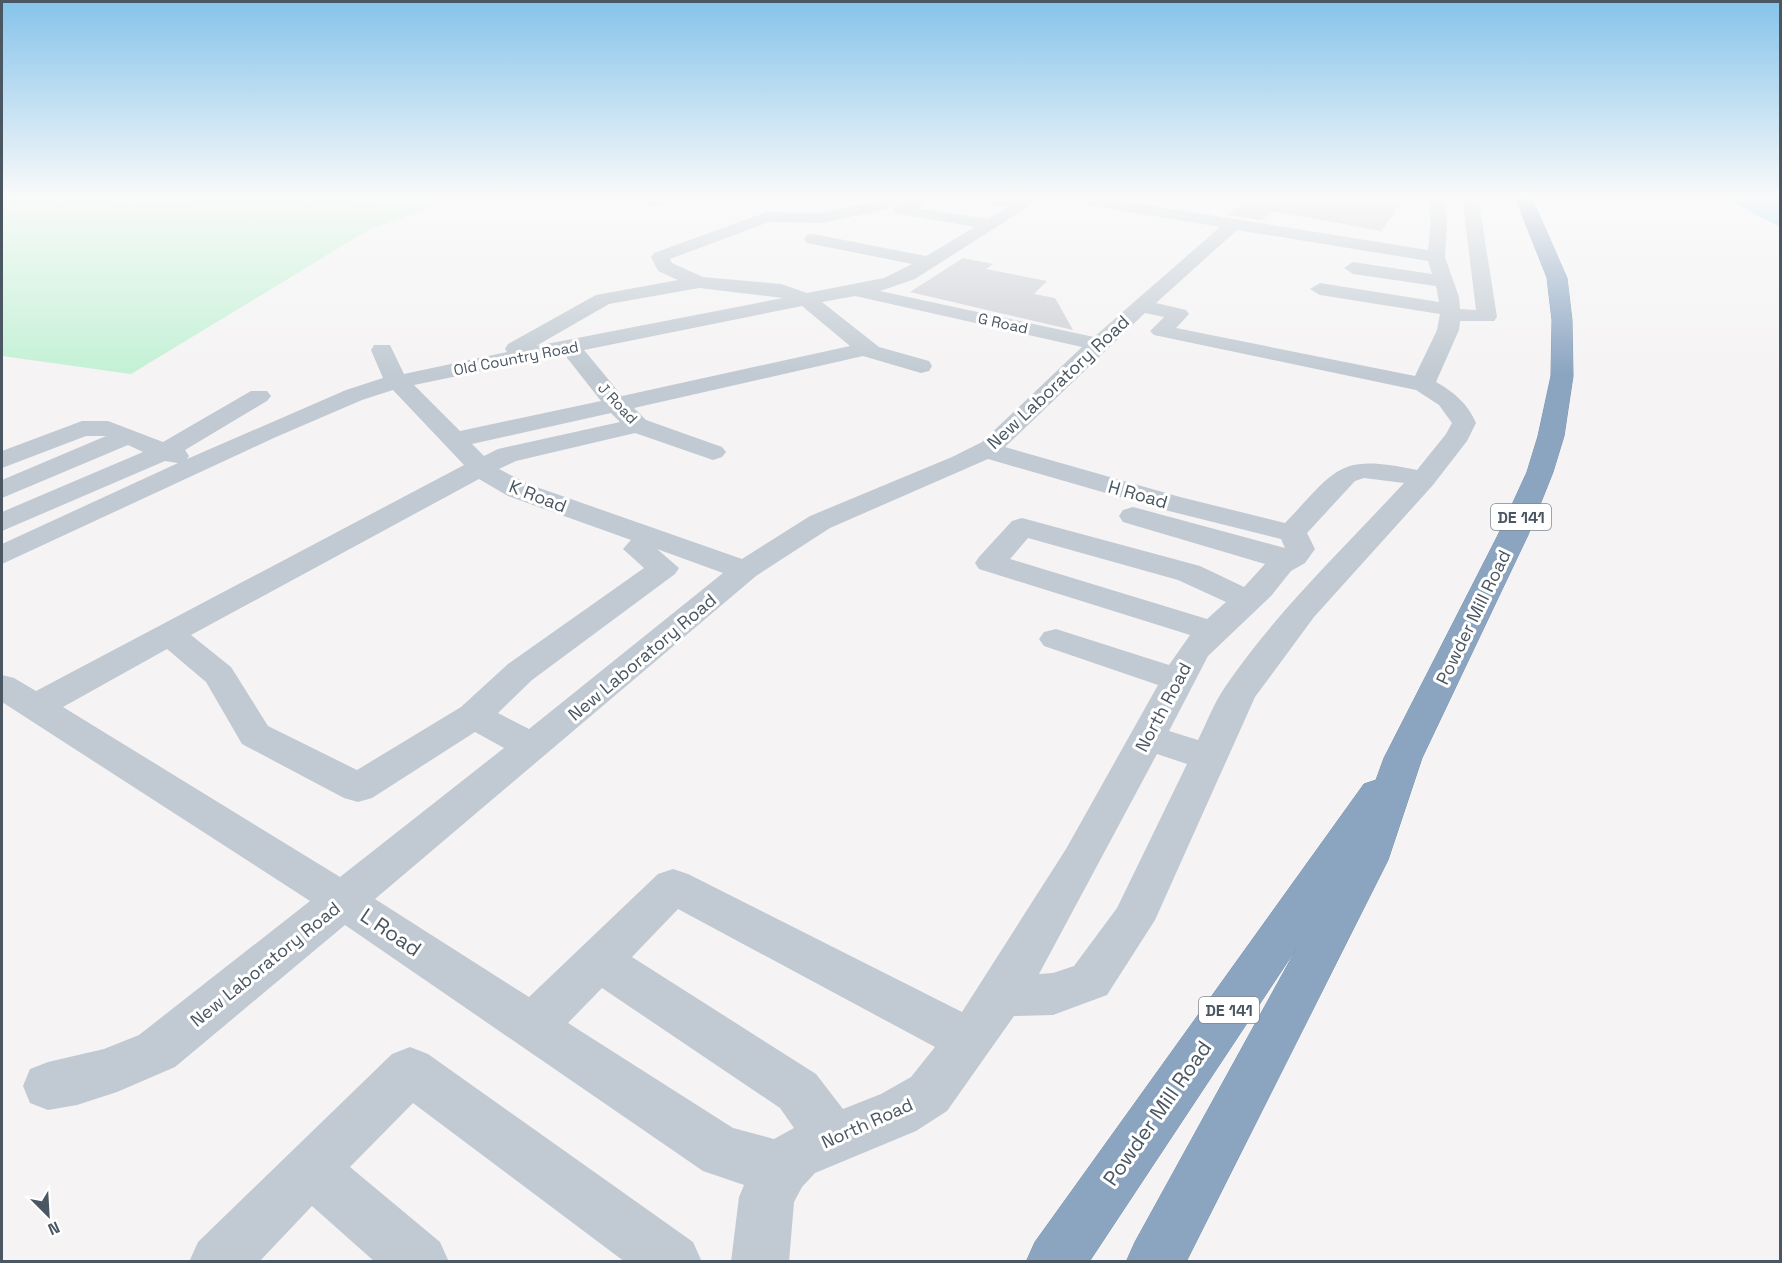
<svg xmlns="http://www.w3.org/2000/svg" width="1782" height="1263" viewBox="0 0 1782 1263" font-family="'Space Grotesk',sans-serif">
	<rect width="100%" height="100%" fill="#f5f3f3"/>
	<path fill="#c3f1d5" d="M2 196H465L370 229 131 374 2 356Z"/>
	<path fill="#90daee" d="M2 196H423L311 206 133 200 60 206 2 204Z
		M1720 196H1780V227L1727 199Z"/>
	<path fill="#cdcfd5" d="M1250 196H1328L1401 204 1381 231 1272 211 1262 220 1228 215Z
		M963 258 993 264 986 269 1047 281 1034 294 1055 298 1073 330 910 292Z"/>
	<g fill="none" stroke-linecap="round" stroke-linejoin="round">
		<defs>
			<path id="highway" d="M1515 196H1531L1567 278 1572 320 1573 376 1564 436 1553 472 1528 535 1422 758 1388 860 1186 1262H1126L1135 1242 1298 946 1089 1262H1026L1035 1242 1364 784 1376 780 1384 758 1498 535 1527 472 1538 436 1551 376 1552 320 1547 278Z"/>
		</defs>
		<use href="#highway" stroke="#7690ad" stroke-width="1"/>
		<path fill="#c1cad2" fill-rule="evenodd" d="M490 196H524C517 203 497 203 490 196Z
			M657 196H686L684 199 651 207 643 202 645 199Z
			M891 196H913L911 198 928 196 930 199 918 208 988 219 1007 207 965 199 963 196H997L1020 200 1026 196H1045L915 279 880 291 1094 337 1220 227 1063 201 1055 196H1091L1428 250 1431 222 1428 196H1444L1447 222 1445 257 1459 297 1460 309 1476 310 1462 196H1478L1497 317 1494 321H1460L1459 330 1436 382C1454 392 1468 404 1476 423L1467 441 1433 485 1314 617 1255 697 1155 920 1107 995 1053 1015 1014 1016 947 1111 916 1131 815 1173 802 1187 794 1202 789 1262H731L739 1197 744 1185 703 1171 345 925 175 1067 117 1092 77 1105 48 1110 30 1103 23 1086 30 1069 48 1062 104 1049 139 1035 310 901 2 702V675L14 678 36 691 464 465 393 390 362 400 276 437 2 564V544L178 463 165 461 2 531V512L143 452 128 445 2 498V480L106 436H86L2 468V451L82 421H108L163 442 251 391H267L271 396 267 401 185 450 189 456 187 459 346 390 383 378 371 350 374 345H390L404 374 507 352 505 349 508 344 596 295 678 280 658 271 651 257 654 253 767 212 822 213 876 202ZM904 202 893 210 895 213 975 227 926 256 813 234 807 235 804 239 807 243 912 264 884 278 807 293 781 284 703 277 672 263 670 259 769 222 822 223 886 209ZM1237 230 1428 261 1432 274 1353 262 1344 268 1353 274 1436 286 1439 302 1320 283 1310 289 1320 295 1440 314 1437 330 1415 376 1176 328 1189 314 1186 310 1156 303ZM699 288 783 298 536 346 609 304ZM855 296 1082 347 982 442 952 457 810 516 742 559 528 484 499 469 516 461 635 433 713 460 722 457 726 452 722 447 646 420 634 408 863 356 921 373 929 371 932 366 929 361 879 347 822 302ZM802 306 850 346 622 396 584 350ZM1145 313 1164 317 1150 331 1154 335 1416 390 1439 405 1452 423 1446 434 1417 470C1337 453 1337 469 1285 523L1180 497 1005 447ZM564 354 601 401 460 431 414 385ZM611 413 620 422 498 449 484 456 472 444ZM988 459 1161 509 1281 539 1285 548 1133 507 1123 510 1119 516 1123 522 1265 564 1244 587 1200 566 1022 518 1012 521 979 557 975 563 979 569 1190 635 1169 665 1056 629 1044 632 1039 639 1044 646 1158 685 1066 849 962 1012 688 874 673 869 658 874 529 997 375 899 756 576 830 528ZM1364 478 1404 483C1343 549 1276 612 1225 687 1214 703 1207 722 1198 740L1169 731 1208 656 1271 596 1291 571 1305 563 1315 549 1307 533 1355 481ZM479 479 508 496 631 540 623 549 644 568 508 664 461 707 357 770 268 726 231 667 191 635ZM1028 538 1178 580 1226 602 1207 619 1010 559ZM657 549 723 573 529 729 498 713 532 680 675 574 679 568ZM167 649 206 682 242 744 344 798 358 802 372 798 475 732 504 748 340 877 63 707ZM1157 754 1187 764 1117 908 1074 966 1053 973 1039 974ZM678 909 935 1047 911 1077 881 1094 843 1109 816 1074 632 957ZM602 988 780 1108 794 1128 774 1139 733 1128 568 1023Z
			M410 1047 428 1054 693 1242 702 1262H625L413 1103 350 1167 440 1242 449 1262H375L312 1206 259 1262H189L198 1242 392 1054Z"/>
		<use href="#highway" fill="#8ba5c1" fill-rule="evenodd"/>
	</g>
	<linearGradient id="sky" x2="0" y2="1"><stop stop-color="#85c3ea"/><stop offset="0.53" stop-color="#fafafa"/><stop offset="1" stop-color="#fafafa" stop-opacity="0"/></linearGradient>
	<rect width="1782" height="373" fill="url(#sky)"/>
	<g text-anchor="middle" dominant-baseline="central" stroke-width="6" stroke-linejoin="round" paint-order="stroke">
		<g font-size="15" fill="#4a5661" stroke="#fff">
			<text transform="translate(1003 323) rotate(12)">G Road</text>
			<text transform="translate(516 358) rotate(-11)">Old Country Road</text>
			<text transform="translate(618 403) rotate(47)">J Road</text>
		</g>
		<g fill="#fff" stroke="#808990" stroke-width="1.5">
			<rect x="1491" y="504" width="60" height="26" rx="4.5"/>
			<rect x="1199" y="997" width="60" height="26" rx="4.5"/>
		</g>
		<g font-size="16" font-weight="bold" fill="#4a5661">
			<text x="1521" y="517">DE 141</text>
			<text x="1229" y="1010">DE 141</text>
		</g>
		<g font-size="18" fill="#4a5661" stroke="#fff">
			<text transform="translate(1058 382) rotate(-43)">New Laboratory Road</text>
			<text transform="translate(1138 494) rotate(16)">H Road</text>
			<text transform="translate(538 496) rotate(21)">K Road</text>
			<text transform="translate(1473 617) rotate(-64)">Powder Mill Road</text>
			<text transform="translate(642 657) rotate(-40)">New Laboratory Road</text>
			<text transform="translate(1163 707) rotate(-62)">North Road</text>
			<text transform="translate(265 964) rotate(-39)">New Laboratory Road</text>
			<text transform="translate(867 1123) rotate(-24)">North Road</text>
		</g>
		<g font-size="21" fill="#4a5661" stroke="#fff">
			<text transform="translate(391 932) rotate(34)">L Road</text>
			<text transform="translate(1157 1113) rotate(-55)">Powder Mill Road</text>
		</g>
	</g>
	<rect width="1782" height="1263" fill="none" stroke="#4a5661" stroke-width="6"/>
	<g transform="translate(48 1215) rotate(156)" stroke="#ffffff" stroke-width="4.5" paint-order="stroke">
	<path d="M0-4.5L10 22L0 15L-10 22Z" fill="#4a5661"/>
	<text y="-9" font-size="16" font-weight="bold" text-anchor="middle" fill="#4a5661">N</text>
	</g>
</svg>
